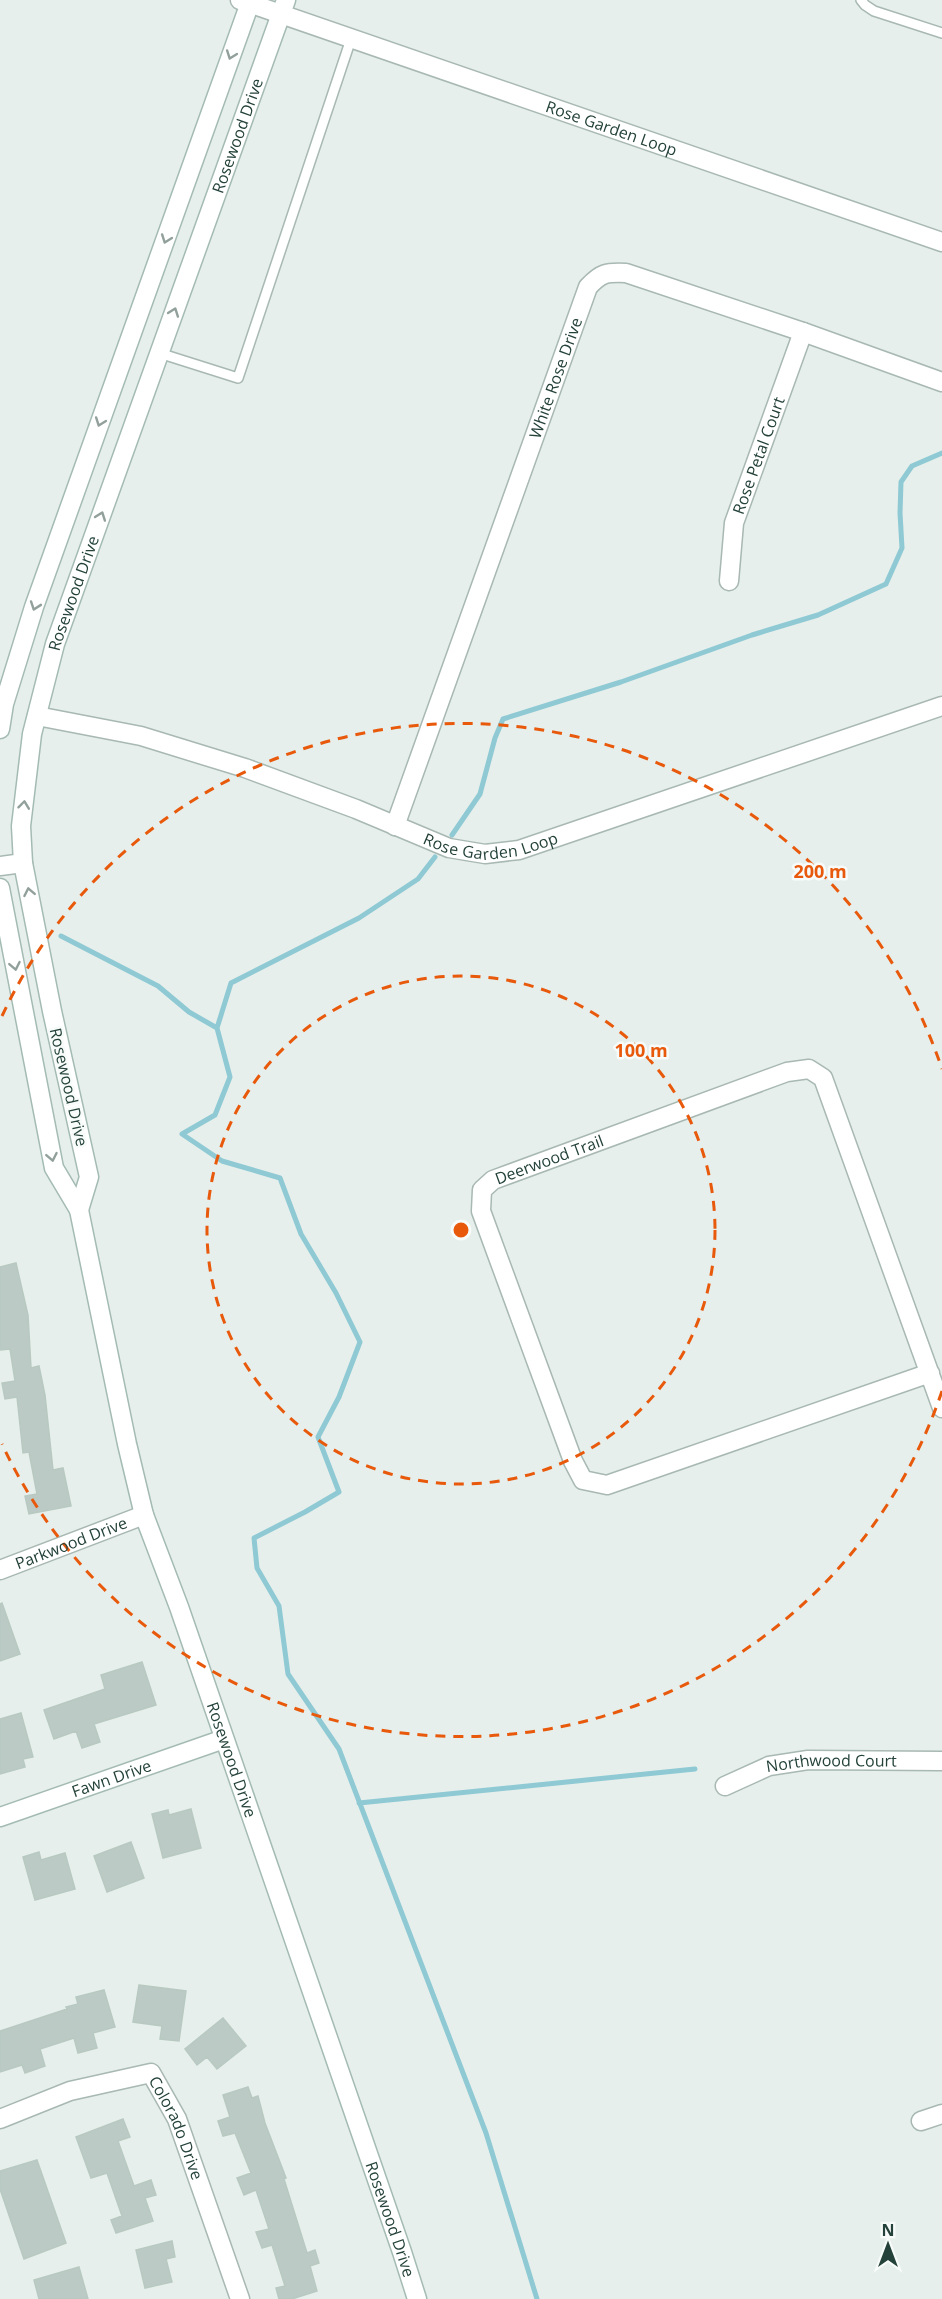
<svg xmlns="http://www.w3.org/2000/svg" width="942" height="2299" viewBox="0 0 942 2299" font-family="'Open Sans',sans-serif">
	<rect width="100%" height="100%" fill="#e6efeb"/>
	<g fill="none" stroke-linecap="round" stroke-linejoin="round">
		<path stroke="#8ec9d4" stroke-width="5" d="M452 835 480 794 495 738 503 719 621 682 752 635 818 615 886 584 902 548 900 513 901 482 912 466 942 453
			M61 936 158 986 189 1012 217 1028 230 1077 215 1115 182 1134 222 1161 280 1178 301 1234 336 1293 360 1342 339 1397 318 1437 339 1492 305 1512 254 1538 257 1568 279 1606 288 1674 339 1749 486 2133 537 2299
			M217 1028 231 983 359 918 418 879 435 857
			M359 1803 695 1769"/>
	</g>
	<path fill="#bbcac4" stroke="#b8c9c2" stroke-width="1.5" d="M16 1263 28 1315 31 1368 39 1366 45 1395 53 1470 63 1468 71 1506 29 1514 25 1496 37 1494 29 1452 23 1453 17 1397 5 1399 2 1383 15 1381 10 1349 0 1350V1267Z
		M2 1603 20 1654 0 1661V1604Z
		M142 1662 156 1705 94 1724 100 1742 82 1748 76 1731 54 1739 44 1710 105 1689 101 1675Z
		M21 1713 33 1757 23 1759 25 1767 0 1774V1719Z
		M191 1809 201 1848 163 1858 152 1814 168 1810 169 1815Z
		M131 1842 144 1878 107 1892 94 1856Z
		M39 1852 41 1860 65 1853 75 1889 35 1900 23 1857Z
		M139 1985 186 1991 179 2041 160 2039 162 2026 133 2022Z
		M104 1990 115 2027 93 2033 97 2048 78 2053 74 2038 40 2049 45 2066 25 2073 22 2065 0 2072V2031L67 2009 66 2007 78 2004 76 1997Z
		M223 2018 246 2046 217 2069 207 2057 197 2065 185 2049Z
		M248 2087 252 2098 258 2096 265 2123 286 2178 284 2179 307 2253 315 2250 319 2263 310 2266 317 2291 292 2299H279L276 2288 285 2286 272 2245 262 2248 256 2232 269 2229 256 2190 244 2195 237 2178 251 2173 235 2133 223 2136 218 2121 230 2117 223 2095Z
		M123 2119 130 2137 118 2141 134 2186 151 2180 156 2195 145 2198 153 2221 116 2233 111 2220 122 2216 107 2173 91 2178 76 2137Z
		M37 2160 66 2243 24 2259 0 2189V2171Z
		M172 2241 175 2257 166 2259 172 2282 145 2288 136 2250Z
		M79 2267 88 2299H39L34 2280Z"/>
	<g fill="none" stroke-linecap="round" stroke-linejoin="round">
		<defs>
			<path id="lane" d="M861 0 865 5 874 11 942 33
				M159 353 238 378 351 39"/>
			<g id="street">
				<path id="s1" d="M240 0 942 242"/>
				<path id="s2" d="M729 581 734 523 803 332"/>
				<path id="s3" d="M37 716 141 736 245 768 356 809 449 848 485 854 519 850 942 706"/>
				<path id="s4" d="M395 826 588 287C601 273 606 272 626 273L803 332 942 382"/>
				<path d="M0 866 23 863"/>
				<path id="s5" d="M930 1373 607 1485 583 1480 573 1461 481 1211 482 1190 493 1180 787 1072 809 1069 823 1078 942 1408"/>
				<path id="s6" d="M0 1570 144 1515"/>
				<path id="s7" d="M725 1786 769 1766 808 1760 942 1761"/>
				<path id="s8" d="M0 2119 70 2091 151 2073 177 2119 240 2299"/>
				<path d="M921 2121 942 2114"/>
			</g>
			<g id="secondary">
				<path d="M0 729 4 704 34 607 251 0"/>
				<path id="s9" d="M0 888 54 1168 79 1210 127 1444 144 1515 179 1607 402 2252 417 2299"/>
				<path id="s10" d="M79 1210 89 1177 52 1011 23 863 21 826 32 734 55 644 286 0"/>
				<path id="s11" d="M0 1817 224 1739"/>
			</g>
		</defs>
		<use href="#lane" stroke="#a8b8b2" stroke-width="12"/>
		<use href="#street" stroke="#a8b8b2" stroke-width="21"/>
		<use href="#secondary" stroke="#a4bbb3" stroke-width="21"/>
		<use href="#lane" stroke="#fff" stroke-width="9"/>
		<use href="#street" stroke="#fff" stroke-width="18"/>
		<use href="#secondary" stroke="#fff" stroke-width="18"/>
	</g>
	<defs><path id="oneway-chevron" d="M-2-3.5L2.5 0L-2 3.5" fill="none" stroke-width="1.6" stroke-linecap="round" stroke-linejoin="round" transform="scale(1.5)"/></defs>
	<g stroke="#92a09c">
		<use href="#oneway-chevron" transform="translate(231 55) rotate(110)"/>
		<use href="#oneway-chevron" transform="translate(166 239) rotate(110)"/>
		<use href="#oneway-chevron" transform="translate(174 312) rotate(-70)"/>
		<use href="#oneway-chevron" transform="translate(100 422) rotate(110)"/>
		<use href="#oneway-chevron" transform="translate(101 516) rotate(-70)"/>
		<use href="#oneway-chevron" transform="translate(35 606) rotate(109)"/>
		<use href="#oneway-chevron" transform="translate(24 805) rotate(-83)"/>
		<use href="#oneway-chevron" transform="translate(29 892) rotate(-101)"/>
		<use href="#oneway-chevron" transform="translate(15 966) rotate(79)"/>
		<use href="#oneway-chevron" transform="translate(52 1157) rotate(79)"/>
	</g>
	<g fill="none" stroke="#e8590c" stroke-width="3" stroke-dasharray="10 8">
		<circle cx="461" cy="1230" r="254"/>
		<path d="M942 1391A507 507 0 0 1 2 1444M2 1016A507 507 0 0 1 942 1069"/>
	</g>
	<g text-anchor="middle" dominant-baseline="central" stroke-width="5" stroke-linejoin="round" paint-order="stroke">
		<g font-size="16" fill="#24423a" stroke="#f7fbf9">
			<text stroke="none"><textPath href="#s1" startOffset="393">Rose Garden Loop</textPath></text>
			<text stroke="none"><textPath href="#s10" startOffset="1118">Rosewood Drive</textPath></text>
			<text stroke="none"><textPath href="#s4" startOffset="476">White Rose Drive</textPath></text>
			<text stroke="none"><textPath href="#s2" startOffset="130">Rose Petal Court</textPath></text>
			<text stroke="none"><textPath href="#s10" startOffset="632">Rosewood Drive</textPath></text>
			<text stroke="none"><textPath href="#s3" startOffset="476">Rose Garden Loop</textPath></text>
			<text transform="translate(69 1087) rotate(77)">Rosewood Drive</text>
			<text stroke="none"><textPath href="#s5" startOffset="750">Deerwood Trail</textPath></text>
			<text stroke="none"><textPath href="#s6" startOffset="76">Parkwood Drive</textPath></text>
			<text stroke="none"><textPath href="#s9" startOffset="906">Rosewood Drive</textPath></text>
			<text stroke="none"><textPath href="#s7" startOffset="111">Northwood Court</textPath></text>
			<text stroke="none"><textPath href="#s11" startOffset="118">Fawn Drive</textPath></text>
			<text stroke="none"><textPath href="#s8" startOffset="219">Colorado Drive</textPath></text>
			<text stroke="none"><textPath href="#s9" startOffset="1392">Rosewood Drive</textPath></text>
		</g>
	</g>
	<circle cx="461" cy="1230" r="9" fill="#e8590c" stroke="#f7fbf9" stroke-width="3"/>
	<g font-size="18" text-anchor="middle" font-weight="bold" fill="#e8590c" stroke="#f7fbf9" stroke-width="5" stroke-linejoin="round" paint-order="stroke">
		<text x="820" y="878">200 m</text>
		<text x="641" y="1057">100 m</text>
	</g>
	<g transform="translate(888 2245)" stroke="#f7fbf9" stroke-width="4.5" paint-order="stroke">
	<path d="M0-4.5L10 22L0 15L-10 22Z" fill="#24423a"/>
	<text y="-9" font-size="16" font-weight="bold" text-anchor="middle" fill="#24423a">N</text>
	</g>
</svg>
